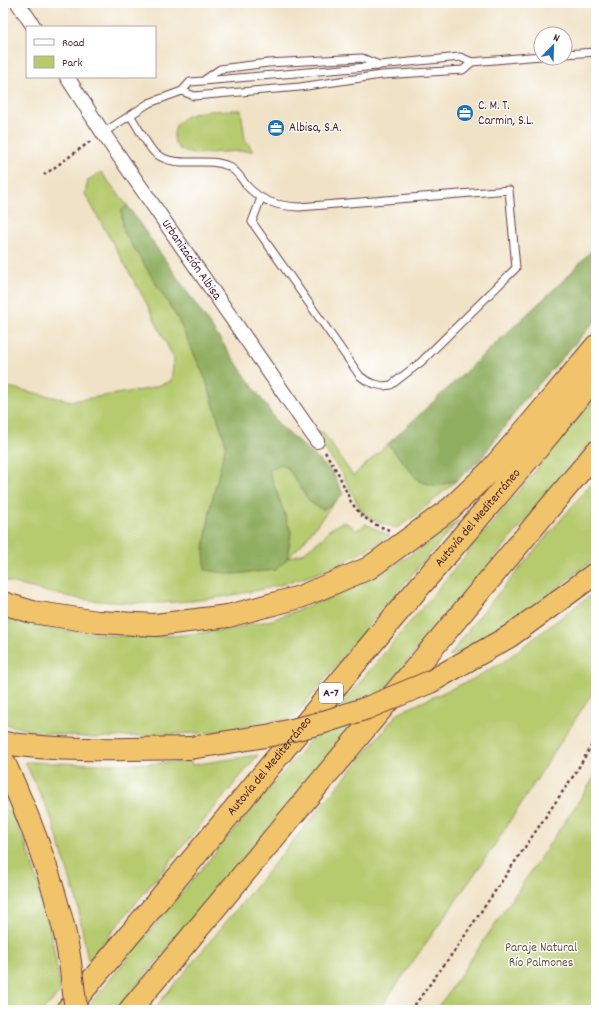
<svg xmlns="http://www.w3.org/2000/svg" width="599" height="1013" viewBox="0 0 599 1013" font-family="Dekko,sans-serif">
	<rect width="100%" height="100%" fill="#fff"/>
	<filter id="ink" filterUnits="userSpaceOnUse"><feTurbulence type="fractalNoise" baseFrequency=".025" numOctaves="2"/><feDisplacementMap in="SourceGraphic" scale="8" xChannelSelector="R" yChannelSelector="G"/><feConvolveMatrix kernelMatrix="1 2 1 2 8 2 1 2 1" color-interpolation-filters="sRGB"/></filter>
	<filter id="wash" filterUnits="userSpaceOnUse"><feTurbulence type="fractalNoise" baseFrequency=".012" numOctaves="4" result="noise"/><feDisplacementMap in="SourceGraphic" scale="16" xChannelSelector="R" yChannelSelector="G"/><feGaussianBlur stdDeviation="0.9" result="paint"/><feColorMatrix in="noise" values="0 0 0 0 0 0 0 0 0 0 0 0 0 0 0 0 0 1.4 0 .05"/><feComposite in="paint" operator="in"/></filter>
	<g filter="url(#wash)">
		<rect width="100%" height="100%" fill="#f0e2c6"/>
		<path fill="#b6ca6e" stroke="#80744c" d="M241 110 245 139 253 151C238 151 223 152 207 153 201 153 194 155 189 153 179 150 174 146 174 136 173 107 221 111 241 110Z
			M101 172 127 205 121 211 124 232 178 319 206 380 226 444 211 505 204 549 232 574 276 570 287 559 291 532 269 471 280 464 287 467 310 502 322 509 334 503 301 545 288 558 303 553 323 538 329 530 342 522C349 523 352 526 356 531L366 524 390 536C374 545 358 555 342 563 318 574 293 582 267 588 209 602 149 607 89 600 60 596 31 588 3 580V386L72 401 148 389 171 381 174 359 147 304 85 194 88 180Z
			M596 397V436L116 1010H85L182 892 418 613Z
			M315 430 323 432 353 476 388 444 419 481 436 486 457 480 415 516 397 528C384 524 371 521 362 512L344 477 316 436Z
			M596 478V558L526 611 466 649 449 657 475 621Z
			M459 520 357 639 294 718 217 732 94 738 35 732 5 724 3 722V615L51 629 107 635 150 637 184 635 225 630 272 620 352 589 379 575 426 545Z
			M596 591V687L492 849 379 1010H153L232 915 398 713 471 680 503 662Z
			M258 755 88 961 77 901 51 817 25 762C81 764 136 766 191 761L192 765Z
			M596 774V1010H435L446 996 583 795Z
			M3 788 28 851 47 910 61 991 44 1010H3Z"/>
		<path fill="#90ae61" stroke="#6d6646" d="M127 205 280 426 305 447 333 473 343 494 334 503 322 510 310 502 287 467 280 464 269 471 291 532 287 559 276 570 232 574 205 570 204 549 211 505 226 444 206 380 178 319 124 232 121 211Z
			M596 245V320L522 403 480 460 457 480 436 486 419 481 388 444 568 276Z"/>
	</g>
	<g filter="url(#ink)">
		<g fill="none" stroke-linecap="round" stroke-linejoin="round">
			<defs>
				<path id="service" d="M565 54 596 52
					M203 81 378 66
					M182 91 194 96 300 87 381 75 463 70 472 62
					M130 115C135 122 149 149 155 153 176 170 206 156 228 166 238 171 241 179 247 186 262 202 278 206 299 207L509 190 516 268 421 362 391 385 383 386 375 384 367 381 360 376 252 222 261 198
					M103 133 149 103 182 91 190 82 203 81 220 69 268 63 362 58 379 65 460 57 472 62 541 56"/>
				<g id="minor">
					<path d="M18 3 34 27"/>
					<path id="s1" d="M67 77 103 133 317 441"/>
				</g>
				<g id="motorway">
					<path d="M3 603 32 612 98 622 156 625 228 616 300 597 369 568 451 508 489 472 527 428 596 346"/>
					<path d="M3 743C65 752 128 749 190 748"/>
					<path id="s2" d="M67 1010 408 600 537 449 596 376"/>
					<path d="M130 1010 596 452"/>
				</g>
			</defs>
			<use href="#service" stroke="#633c42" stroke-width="9"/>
			<use href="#minor" stroke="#633c42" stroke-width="16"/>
			<use href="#motorway" stroke="#633c42" stroke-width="24"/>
			<path stroke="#633c42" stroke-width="2.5" stroke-dasharray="3 3" stroke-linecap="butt" d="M44 175 91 141
				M325 452 338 473 351 502 361 515 374 524 389 530
				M411 1010 455 950 576 772 596 738"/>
			<use href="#service" stroke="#fff" stroke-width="7"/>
			<use href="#minor" stroke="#fff" stroke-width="14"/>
			<use href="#motorway" stroke="#f1c36a" stroke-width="22"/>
			<defs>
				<path id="motorway-bridge" d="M190 748 272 735 321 723 367 708 430 682 510 636 596 573
					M3 760C26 809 46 861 60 914 69 945 72 978 76 1010"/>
			</defs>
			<use href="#motorway-bridge" stroke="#633c42" stroke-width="24" stroke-linecap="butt"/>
			<use href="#motorway-bridge" stroke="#f1c36a" stroke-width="22"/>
		</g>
	</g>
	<defs>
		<symbol id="office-disc" viewBox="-11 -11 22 22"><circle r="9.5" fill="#1f6fb2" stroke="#fff"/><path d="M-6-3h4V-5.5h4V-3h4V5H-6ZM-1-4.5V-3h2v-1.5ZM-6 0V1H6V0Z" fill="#fff"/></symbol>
	</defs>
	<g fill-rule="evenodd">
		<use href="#office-disc" x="455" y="103" width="20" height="20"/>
		<use href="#office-disc" x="266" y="118" width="20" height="20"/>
	</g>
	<g text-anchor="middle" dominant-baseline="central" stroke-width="3" stroke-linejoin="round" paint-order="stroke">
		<rect fill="#fff" stroke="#80626b" stroke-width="1" x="319" y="683" width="24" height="20" rx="3"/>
		<g font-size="12" font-weight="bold" fill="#4a1f2b">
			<text x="331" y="693">A-7</text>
		</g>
		<g font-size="13" fill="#4a1f2b" stroke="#fff" text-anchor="start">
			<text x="478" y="106">C. M. T.<tspan x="478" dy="15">Carmin, S.L.</tspan></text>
			<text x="289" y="128">Albisa, S.A.</text>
		</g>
		<g font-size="13" fill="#4a1f2b" stroke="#fff">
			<text stroke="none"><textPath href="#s1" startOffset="221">Urbanización Albisa</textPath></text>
			<text stroke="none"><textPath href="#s2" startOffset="641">Autovía del Mediterráneo</textPath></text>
			<text stroke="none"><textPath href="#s2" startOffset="317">Autovía del Mediterráneo</textPath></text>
		</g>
		<g font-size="13" fill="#6a523f" stroke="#fff">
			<text x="541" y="948">Paraje Natural<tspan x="541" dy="15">Río Palmones</tspan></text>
		</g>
	</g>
	<rect width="599" height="1013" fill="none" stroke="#fff" stroke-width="16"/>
	<rect x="26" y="26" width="130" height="52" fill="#ffffff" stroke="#b7a5aa"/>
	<rect x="34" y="39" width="20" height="6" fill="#ffffff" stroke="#b7a5aa"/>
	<text x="62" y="46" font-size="12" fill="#4a1f2b">Road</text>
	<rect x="34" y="56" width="20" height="12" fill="#b6ca6e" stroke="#b7a5aa"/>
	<text x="62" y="66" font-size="12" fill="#4a1f2b">Park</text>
	<g transform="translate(553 46) rotate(23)"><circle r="19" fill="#ffffff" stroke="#b7a5aa"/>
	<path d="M0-3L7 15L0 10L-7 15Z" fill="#1f6fb2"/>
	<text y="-6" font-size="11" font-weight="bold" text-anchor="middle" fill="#4a1f2b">N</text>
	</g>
</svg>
